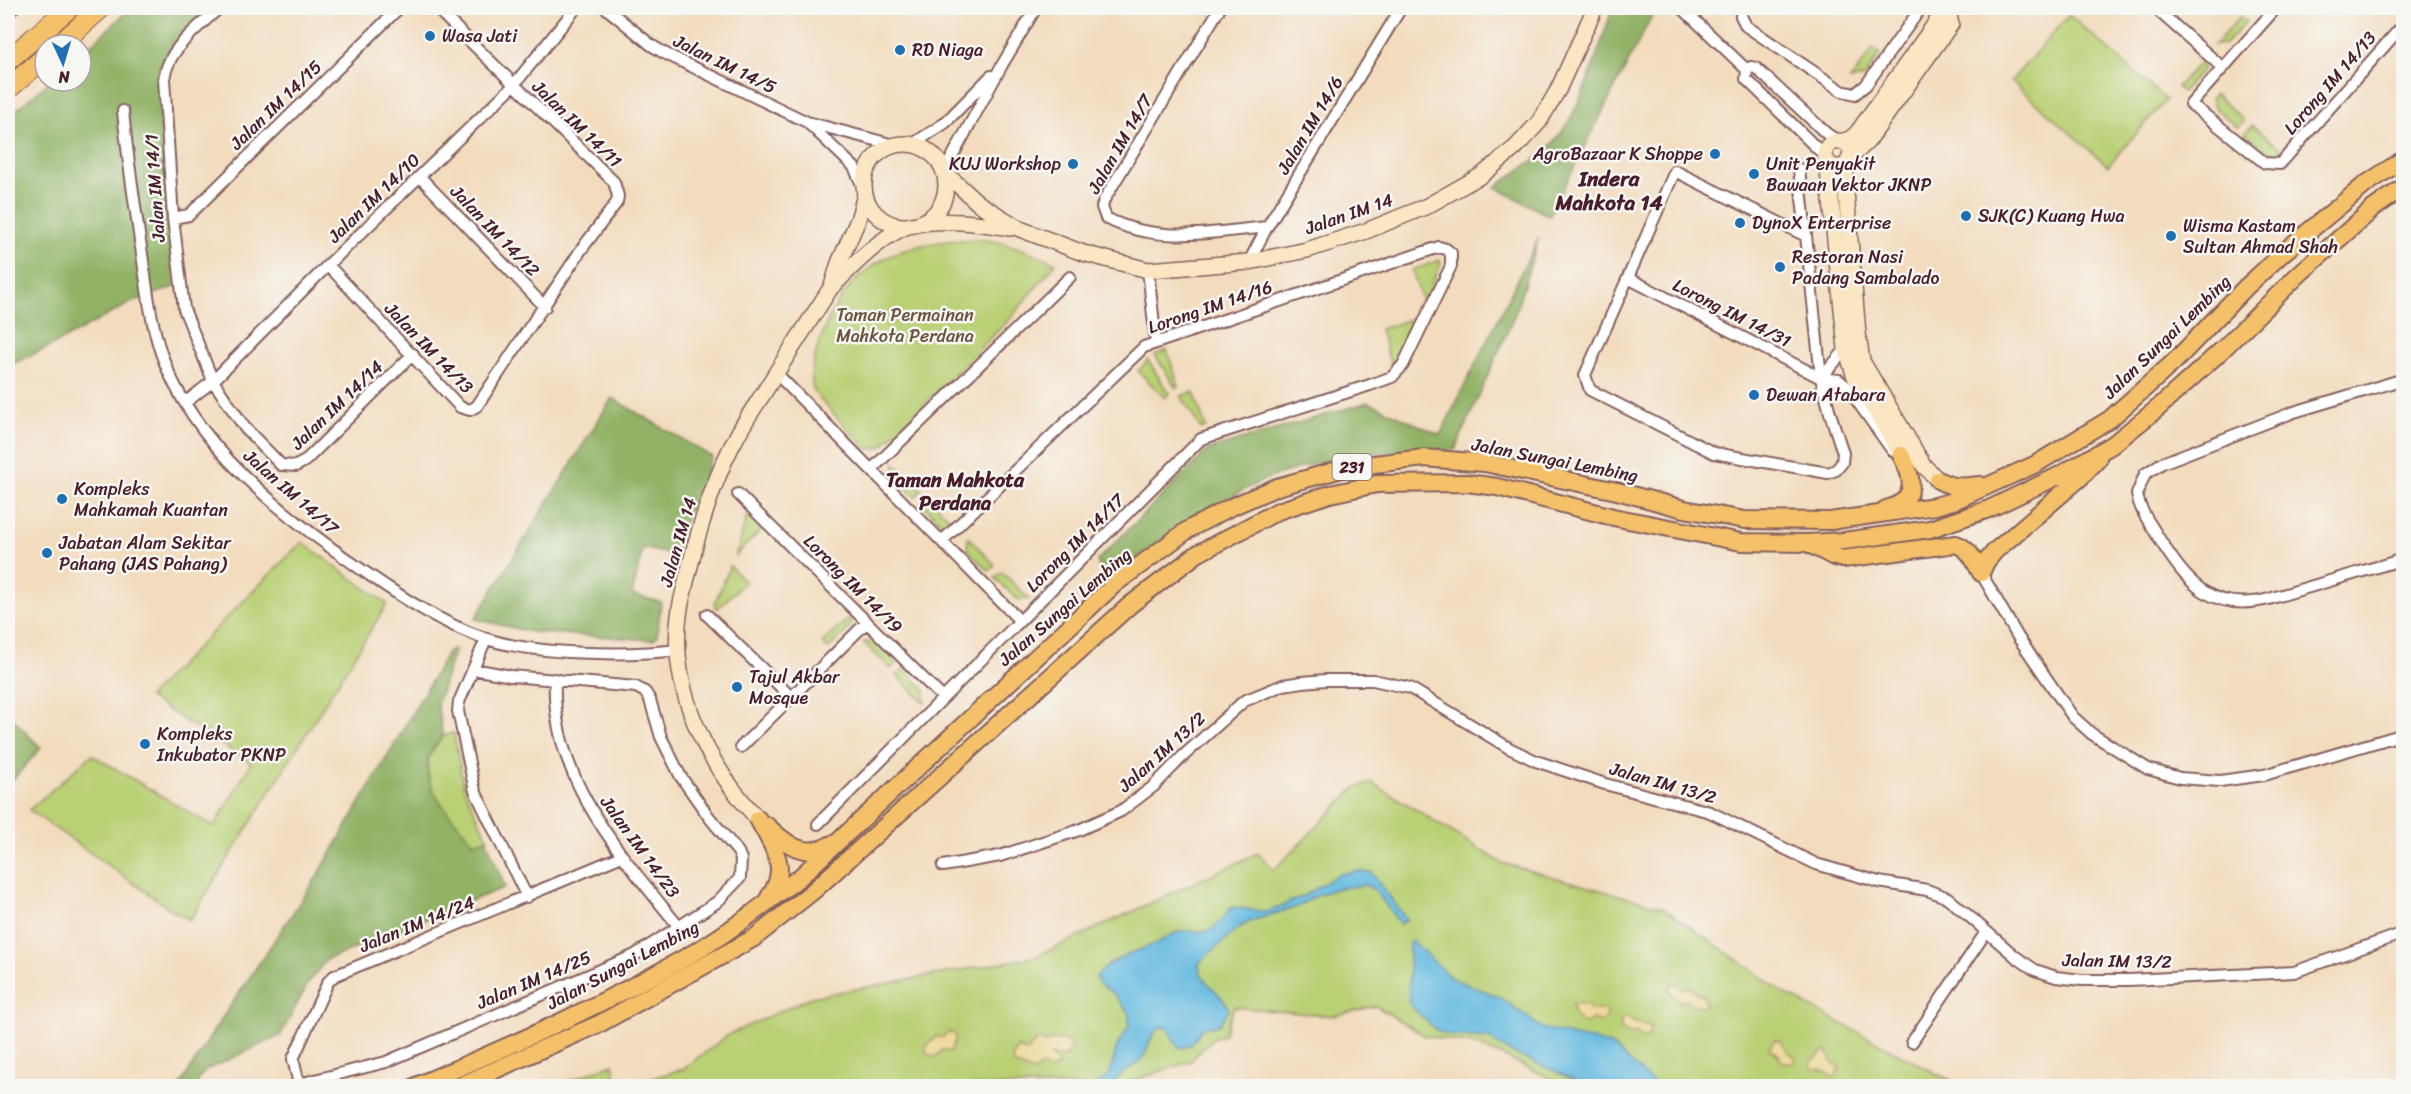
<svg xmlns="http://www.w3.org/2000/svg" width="2411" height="1094" viewBox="0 0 2411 1094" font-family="Sriracha,sans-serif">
	<rect width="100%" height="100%" fill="#f6f6f2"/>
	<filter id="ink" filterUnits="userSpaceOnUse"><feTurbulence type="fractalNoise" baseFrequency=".0167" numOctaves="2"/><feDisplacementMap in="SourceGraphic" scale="12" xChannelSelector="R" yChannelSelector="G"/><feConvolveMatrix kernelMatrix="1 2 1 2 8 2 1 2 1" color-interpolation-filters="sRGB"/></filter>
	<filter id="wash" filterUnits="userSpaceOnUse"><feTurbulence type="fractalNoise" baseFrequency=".008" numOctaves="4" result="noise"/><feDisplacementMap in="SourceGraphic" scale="24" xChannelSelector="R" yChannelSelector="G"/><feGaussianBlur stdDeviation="1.35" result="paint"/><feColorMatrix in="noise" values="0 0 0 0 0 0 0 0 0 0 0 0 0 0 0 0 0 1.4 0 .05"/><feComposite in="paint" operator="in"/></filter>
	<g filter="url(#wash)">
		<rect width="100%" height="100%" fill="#f3dcbe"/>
		<path fill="#b9d075" stroke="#827850" stroke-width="1.5" d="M2069 15 2166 100 2108 166 2011 81Z
			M2240 17 2246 22 2225 44 2214 45Z
			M1873 49 1880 54 1864 78 1850 80Z
			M2203 59V69L2182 92 2177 87Z
			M2215 94 2244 120 2238 128 2214 107 2211 98Z
			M2252 125 2282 150 2279 154 2269 153 2245 133Z
			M977 239C1006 241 1030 252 1056 263L1009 320 881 447 867 449C857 437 819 401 814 391 808 376 815 355 820 341 846 263 900 241 977 239Z
			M1440 260 1441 264 1423 303 1412 270Z
			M1417 317 1399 357 1391 365 1380 329Z
			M1167 350 1179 387 1176 388 1155 355Z
			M1148 360 1169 394 1165 398 1138 371Z
			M1194 392 1206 428 1201 429 1181 396Z
			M895 463 922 490 915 497 894 475Z
			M928 497 955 524H943L921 503Z
			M748 513 763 528 736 555Z
			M968 537 995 565 989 571 967 550Z
			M302 542 387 604 190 920 172 910 29 810 92 755 214 827 251 763 148 697Z
			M730 566 745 582 717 609 714 605Z
			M1002 572 1029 599H1017L995 578Z
			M850 617 851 627 828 649 822 643Z
			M863 642H876L897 662 891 669Z
			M904 669 925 690V703L897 676Z
			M454 733 464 788 488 839 474 843C456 821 422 791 428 759 430 751 438 743 443 736Z
			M1371 782 1502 863 1662 907 1784 993 1960 1086H1568L1478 1045 1425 1036 1376 1006 1333 1016 1234 1007 1224 1035 1212 1039 1191 1061 1126 1083 1124 1086H626L683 1069 728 1035 811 997 1035 957 1258 853 1274 870 1355 788Z
			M613 1064 617 1086H556Z"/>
		<path fill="#92b266" stroke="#6e6848" stroke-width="1.5" d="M131 8H212C190 28 163 45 158 76L167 218 175 287 134 301 53 345 8 366V117L50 81H81V54Z
			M1616 8H1656L1549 216 1495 187C1511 176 1529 165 1544 152 1580 121 1595 57 1611 14Z
			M1539 237 1515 314 1455 450C1390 449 1323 455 1262 481 1209 505 1162 540 1115 574L1110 576 1099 566 1097 561 1208 450 1368 402 1440 435Z
			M612 398 712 457 686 518 674 555 643 548 632 595 661 602 657 636 653 640 531 632 475 619Z
			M455 649 437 704 443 736C438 743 430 751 428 759 422 791 456 821 474 843L486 839 505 887 326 960 310 980 280 1036 206 1070 199 1078 197 1086H180L215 1029 319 874 449 650Z
			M8 714 41 748 8 785Z"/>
		<path fill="#eeda9e" stroke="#9c7c64" stroke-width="1.5" d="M1675 984 1683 988 1691 987 1695 993 1704 996 1706 1004 1703 1006 1692 1005 1687 1000 1680 1002 1669 991 1670 988Z
			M1578 1003 1589 1006 1590 1010 1605 1009 1607 1013 1602 1022 1592 1019 1585 1024C1578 1020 1572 1014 1573 1005Z
			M1627 1016 1633 1022 1651 1026 1648 1038 1640 1037 1637 1032 1631 1035 1622 1030 1620 1021Z
			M949 1032 953 1033 956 1037 951 1051 942 1050 935 1057 928 1055 925 1048 937 1036 942 1038Z
			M1055 1039 1067 1041 1071 1046 1067 1056H1051L1057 1062 1058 1066 1049 1070 1042 1066 1033 1072 1014 1064 1012 1058 1018 1048 1028 1051 1031 1046 1039 1040 1046 1043Z
			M1774 1040 1781 1041 1789 1053 1794 1055 1795 1061 1791 1064 1782 1062 1778 1054 1769 1049Z
			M1825 1051 1831 1057 1830 1061 1840 1067 1835 1077H1832C1820 1068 1827 1070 1813 1069L1811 1066 1812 1061Z"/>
		<path fill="#63bae0" stroke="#566c86" stroke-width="1.5" d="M1358 871 1371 872 1407 920 1400 924 1375 890 1366 885 1334 889 1316 896 1297 907 1251 921 1237 929 1199 963C1199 985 1223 991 1229 1010L1219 1025 1202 1028 1192 1044 1182 1048C1171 1044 1174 1033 1166 1027L1159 1028C1149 1036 1150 1047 1143 1057 1136 1069 1119 1071 1112 1086H1096L1110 1074 1117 1046 1129 1026V1013L1114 994 1099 984 1096 977C1114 956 1134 953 1157 943 1165 939 1173 932 1182 931 1191 930 1202 933 1210 930 1220 926 1225 914 1232 907L1267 912 1304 896 1339 874Z
			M1413 941 1451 978 1500 997 1542 1028 1611 1045 1657 1086H1588L1508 1051 1489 1038 1447 1035 1437 1031 1409 1004V943Z"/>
	</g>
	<g filter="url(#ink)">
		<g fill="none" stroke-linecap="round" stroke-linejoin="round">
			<defs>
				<path id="street" d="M219 8C198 28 168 48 164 79L173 218 184 309 213 381 245 428 281 465 296 466 305 461 413 354
					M606 8 651 45 664 53 807 122 894 145
					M1220 8 1104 200 1102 207 1106 218C1157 245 1213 232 1267 227
					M1682 8 1747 70
					M2155 8 2223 68
					M2276 8 2191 104 2265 163 2280 164 2404 24
					M1742 10 1741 16 1746 26 1842 91 1855 94 1866 85 1921 8
					M8 13 13 8
					M1747 70 1751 67 1756 68 1827 134 1840 142
					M1747 70 1746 79 1826 157
					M123 111C127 155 134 198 140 241 146 278 149 317 161 353 194 448 283 514 362 570 400 596 440 623 484 638 533 655 627 656 678 650
					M809 124 854 167 863 187
					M913 144 945 123 991 76
					M1799 169 1821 378 1830 413 1843 453 1842 463 1836 470 1828 473 1714 453 1590 390 1585 375 1675 171 1806 236
					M944 172 1002 65 1036 8
					M420 177 545 307
					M173 218 189 215 399 8
					M1249 262 1267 227 1401 8
					M328 265 460 407 470 410 477 406 581 250 617 202 618 196 614 182 436 8
					M1148 270 1156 343
					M1628 278 1821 378 1839 380 1847 387 1892 450
					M776 373 1020 621
					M1821 378 1846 349
					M2404 379 2294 412 2162 463 2145 474 2137 494C2139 510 2152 526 2160 540 2188 584 2212 613 2269 599L2404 559
					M186 402 213 381 328 265 513 86 576 8
					M871 470 1070 277
					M738 494 943 698
					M1981 573 2018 637 2073 717 2092 734 2148 769 2180 778 2220 781 2264 775 2404 734
					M707 615 791 697
					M486 639 459 702 458 711 475 791 527 897
					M473 669 511 676 636 687 645 692 650 700 661 737 681 777 709 817 738 852 741 859 740 878 717 902 635 955 386 1062 299 1084 293 1059 328 982 334 976 622 856
					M555 679C550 778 622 856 679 927
					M741 747 867 622
					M818 824 1201 439 1370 385 1392 377 1403 365 1451 266V253L1446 249 1439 247 1144 347 942 541
					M943 866 1000 856 1079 830 1121 811 1154 786 1181 758 1244 701 1283 685 1302 682 1326 680H1373L1410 688 1509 748 1536 761 1605 784 1710 812 1816 864 1879 882 1927 890 1948 898 2016 957 2035 970 2056 977 2082 980H2129L2294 972 2404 933
					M1912 1042 1986 932"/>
				<path id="secondary" d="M1825 154a13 13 0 1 1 26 0a13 13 0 1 1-26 0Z
					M1840 142 1850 139 1857 133 1940 17 1943 15 1949 16
					M864 185a41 41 0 1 1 82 0a41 41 0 1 1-82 0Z
					M1849 159 1868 141 1951 24 1949 16
					M1827 161 1846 349 1855 377 1901 455
					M1847 163 1845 180 1858 334 1862 361 1924 466 1938 480
					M944 172 978 203 1020 229 1083 253 1148 270 1249 262 1307 250 1366 231 1427 206 1482 175 1515 148 1539 122 1558 90 1595 8
					M834 285C852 266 887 231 912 225 943 218 979 223 1011 228
					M758 819C706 764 667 686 680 608 684 588 690 567 695 546 705 510 717 473 735 440 744 421 757 404 768 386 789 352 811 319 832 286L839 263 858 220 865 195"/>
				<path id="primary" d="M1938 480C1952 488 1964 487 1980 485
					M1886 509C1918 501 1914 478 1901 455
					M1807 543 1832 556 1843 559 1956 544C1970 549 1974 561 1981 573
					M1981 573 1986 562 1995 551 2080 478 2098 459
					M758 819C772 846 791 868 769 897
					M766 825C787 844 803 860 832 844
					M416 1086C508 1047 601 1006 688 956 728 934 764 904 800 877L1116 583 1189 529 1231 507 1277 487 1349 467 1424 458 1485 463 1617 491 1684 509 1745 520 1830 521 1935 506 1956 500 2036 464 2110 419 2174 362 2245 288 2285 251 2366 184 2404 159
					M459 1086 601 1023 754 938 812 892 1130 605 1197 554 1278 511 1330 494 1377 484 1467 483 1497 487 1613 517 1741 542 1807 543 1844 541 1930 529 1989 509 2060 475 2112 445 2158 408 2222 350 2298 275 2374 208 2404 187"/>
				<path id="highway" d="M59 45 101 8
					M8 60 69 8
					M8 89 45 57"/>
			</defs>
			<use href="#street" stroke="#85615e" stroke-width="14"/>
			<use href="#secondary" stroke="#85615e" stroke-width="18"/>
			<use href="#primary" stroke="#85615e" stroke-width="20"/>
			<use href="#highway" stroke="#85615e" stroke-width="22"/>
			<use href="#street" stroke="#fff" stroke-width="10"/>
			<use href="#secondary" stroke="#fbe6c4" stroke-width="15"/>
			<use href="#primary" stroke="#f4c16b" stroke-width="16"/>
			<use href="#highway" stroke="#f4c16b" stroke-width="20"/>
		</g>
	</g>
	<g fill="#1f6fb2" stroke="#f6f6f2" stroke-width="2">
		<circle cx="430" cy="36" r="6"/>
		<circle cx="900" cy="50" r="6"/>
		<circle cx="1715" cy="154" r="6"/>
		<circle cx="1073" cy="164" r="6"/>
		<circle cx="1754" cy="174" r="6"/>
		<circle cx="1966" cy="216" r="6"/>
		<circle cx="1740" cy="223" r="6"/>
		<circle cx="2171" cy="236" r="6"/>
		<circle cx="1780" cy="267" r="6"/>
		<circle cx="1754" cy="395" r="6"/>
		<circle cx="62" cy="499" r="6"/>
		<circle cx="47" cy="553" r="6"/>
		<circle cx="737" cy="687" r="6"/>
		<circle cx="145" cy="744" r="6"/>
	</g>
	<g text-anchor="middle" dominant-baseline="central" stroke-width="5" stroke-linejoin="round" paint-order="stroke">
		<rect fill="#f6f6f2" stroke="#7e6067" stroke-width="1.5" x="1332.5" y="454" width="39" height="26" rx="4.5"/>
		<g font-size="16" font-weight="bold" fill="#4a1f2b">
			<text x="1352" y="467">231</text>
		</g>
		<g font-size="18" fill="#4a1f2b" stroke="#f6f6f2" text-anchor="start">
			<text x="442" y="36">Wasa Jati</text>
			<text x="912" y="50">RD Niaga</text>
			<text x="1703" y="154" text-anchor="end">AgroBazaar K Shoppe</text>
			<text x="1061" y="164" text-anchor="end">KUJ Workshop</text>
			<text x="1766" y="164">Unit Penyakit<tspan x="1766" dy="21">Bawaan Vektor JKNP</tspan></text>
			<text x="1978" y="216">SJK(C) Kuang Hwa</text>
			<text x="1752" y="223">DynoX Enterprise</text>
			<text x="2183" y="226">Wisma Kastam<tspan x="2183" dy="21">Sultan Ahmad Shah</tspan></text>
			<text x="1792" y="257">Restoran Nasi<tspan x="1792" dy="21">Padang Sambalado</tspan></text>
			<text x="1766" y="395">Dewan Atabara</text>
			<text x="74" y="489">Kompleks<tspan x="74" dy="21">Mahkamah Kuantan</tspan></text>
			<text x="59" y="543">Jabatan Alam Sekitar<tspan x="59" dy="21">Pahang (JAS Pahang)</tspan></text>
			<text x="749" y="677">Tajul Akbar<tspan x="749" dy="21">Mosque</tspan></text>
			<text x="157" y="734">Kompleks<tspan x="157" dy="21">Inkubator PKNP</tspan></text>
		</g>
		<g font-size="18" fill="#4a1f2b" stroke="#f6f6f2">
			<text transform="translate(725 64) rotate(26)">Jalan IM 14/5</text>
			<text transform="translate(2330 83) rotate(-49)">Lorong IM 14/13</text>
			<text transform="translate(276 105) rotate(-44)">Jalan IM 14/15</text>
			<text transform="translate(577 124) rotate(44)">Jalan IM 14/11</text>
			<text transform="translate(1310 125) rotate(-59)">Jalan IM 14/6</text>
			<text transform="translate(1120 144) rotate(-60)">Jalan IM 14/7</text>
			<text transform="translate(155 188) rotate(-94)">Jalan IM 14/1</text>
			<text transform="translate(374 198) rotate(-44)">Jalan IM 14/10</text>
			<text transform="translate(1349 214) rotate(-19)">Jalan IM 14</text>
			<text transform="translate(495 231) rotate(46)">Jalan IM 14/12</text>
			<text transform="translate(1210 307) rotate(-19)">Lorong IM 14/16</text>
			<text transform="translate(1732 313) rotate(27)">Lorong IM 14/31</text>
			<text transform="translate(2167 337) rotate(-44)">Jalan Sungai Lembing</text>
			<text transform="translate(429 348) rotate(46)">Jalan IM 14/13</text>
			<text transform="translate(337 405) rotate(-44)">Jalan IM 14/14</text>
			<text transform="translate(1555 460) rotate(11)">Jalan Sungai Lembing</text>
			<text transform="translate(291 492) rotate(41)">Jalan IM 14/17</text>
			<text transform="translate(678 542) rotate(-74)">Jalan IM 14</text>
			<text transform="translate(1075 543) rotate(-45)">Lorong IM 14/17</text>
			<text transform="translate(853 584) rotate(45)">Lorong IM 14/19</text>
			<text transform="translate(1065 607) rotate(-41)">Jalan Sungai Lembing</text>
			<text transform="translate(1162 752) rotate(-42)">Jalan IM 13/2</text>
			<text transform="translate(1663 783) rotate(16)">Jalan IM 13/2</text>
			<text transform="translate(640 847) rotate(54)">Jalan IM 14/23</text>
			<text transform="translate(417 924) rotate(-22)">Jalan IM 14/24</text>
			<text transform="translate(2117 961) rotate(1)">Jalan IM 13/2</text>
			<text transform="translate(623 965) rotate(-28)">Jalan Sungai Lembing</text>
			<text transform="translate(534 980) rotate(-23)">Jalan IM 14/25</text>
		</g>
		<g font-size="18" fill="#6b5441" stroke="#f6f6f2">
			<text x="905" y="315">Taman Permainan<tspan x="905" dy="21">Mahkota Perdana</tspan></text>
		</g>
		<g font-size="20" font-weight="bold" fill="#4a1f2b" stroke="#f6f6f2">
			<text x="955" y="480">Taman Mahkota<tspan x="955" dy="23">Perdana</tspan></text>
		</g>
		<g font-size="21" font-weight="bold" fill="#4a1f2b" stroke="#f6f6f2">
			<text x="1609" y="179">Indera<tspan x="1609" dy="24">Mahkota 14</tspan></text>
		</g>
	</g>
	<rect width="2411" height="1094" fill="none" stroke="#f6f6f2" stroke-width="30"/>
	<g transform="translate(63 63) rotate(176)"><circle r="28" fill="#f6f6f2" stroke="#b1a0a2" stroke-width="1.5"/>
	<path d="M0-4.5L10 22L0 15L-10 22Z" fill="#1f6fb2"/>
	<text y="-9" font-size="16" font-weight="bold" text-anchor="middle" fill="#4a1f2b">N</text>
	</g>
</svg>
